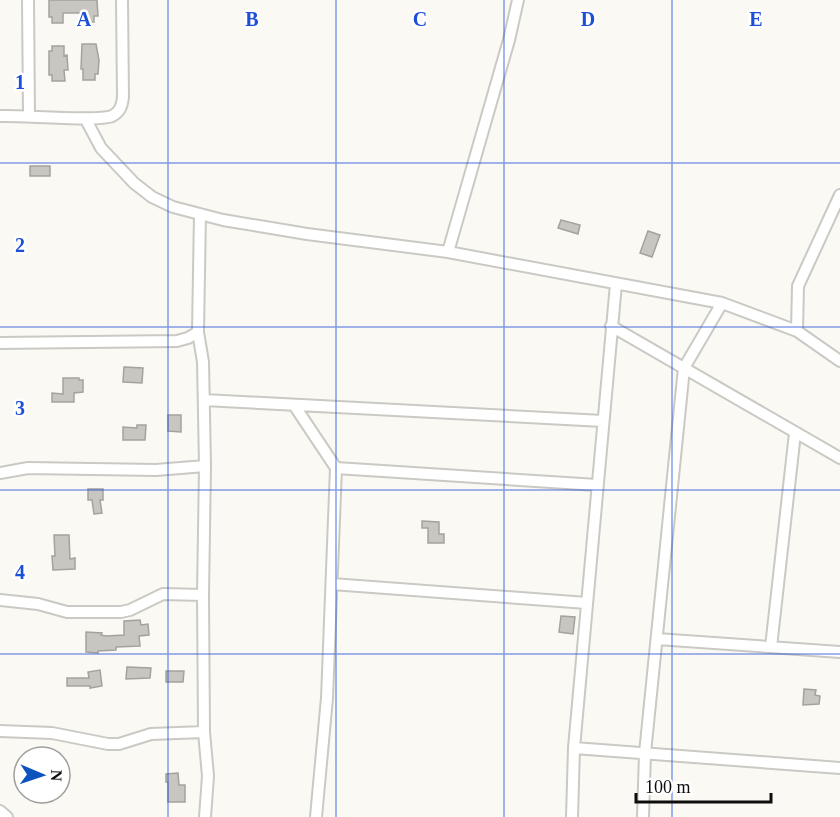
<svg xmlns="http://www.w3.org/2000/svg" width="840" height="817" viewBox="0 0 840 817" font-family="Georgia,serif">
	<rect width="100%" height="100%" fill="#fbf9f4"/>
	<path fill="#c8c6c1" stroke="#a4a29d" stroke-width="1.5" d="M49 0H97L98 16H94V22H83V13H63V23H52V17H49Z
		M82 44H96L99 60 98 74H95V80H83V69H81Z
		M52 46H64V56L67 55 68 70H64L65 81H52V75H49V51H52Z
		M30 166H50V176H30Z
		M561 220 580 225 578 234 558 228Z
		M648 231 660 235 652 257 640 253Z
		M124 367 143 368 142 383 123 382Z
		M63 378H79V380H83V392L74 393V402H52V393L63 394Z
		M168 415H181V432L168 431Z
		M137 425H146L145 440H123V427L137 428Z
		M88 489H103V500H100L102 513 94 514 92 500H88Z
		M422 521 439 522V534H444V543H428V528H422Z
		M54 535H69L70 559 75 558V569L53 570 52 556H55Z
		M561 616 575 617 573 634 559 632Z
		M140 620 141 625 148 624 149 635 139 636 140 646 116 647V650L98 651V653L86 652V632L102 633 101 635 106 636 124 635V621Z
		M127 667 151 668 150 678 126 679Z
		M100 670 102 686 90 688V686H67V678H89L88 672Z
		M166 671H184L183 682H166Z
		M804 689 816 690 815 695 820 696 819 704 803 705Z
		M178 773 179 785H185V802H168V782H166V774Z"/>
	<g fill="none" stroke-linecap="round" stroke-linejoin="round">
		<defs>
			<path id="minor" d="M28 0 29 115
				M0 116C21 115 97 122 112 116 120 112 122 106 123 97L122 0
				M85 118 101 148 134 183 152 197 173 207 223 220 307 234 448 252 722 303 797 331 840 361
				M200 214 198 332 203 362 205 466 203 595 204 732 208 776 205 817
				M448 252 509 40 518 0
				M611 326 840 458
				M797 331 798 286 840 195
				M0 343 177 341 188 338 198 332
				M204 400 603 421
				M294 405 336 468 327 698 316 817
				M336 468 597 485
				M0 473 28 468 156 470 205 466
				M332 584 587 603
				M0 600 38 604 67 612H121L130 610 163 594 203 595
				M657 639 840 652
				M771 647 795 433
				M0 731 52 733 108 744H119L151 734 204 732
				M574 748 840 768
				M0 811 7 817
				M572 817 574 748 616 284
				M643 817 645 753 684 368 722 303"/>
		</defs>
		<use href="#minor" stroke="#cac9c3" stroke-width="14"/>
		<use href="#minor" stroke="#fff" stroke-width="10"/>
	</g>
	<path fill="none" stroke="#1d4ed8" stroke-width="1.5" stroke-opacity="0.55" d="M168 0V817M336 0V817M504 0V817M672 0V817M0 163H840M0 327H840M0 490H840M0 654H840"/>
	<g font-size="20" text-anchor="middle" font-weight="bold" fill="#1d4ed8" stroke="#fff" stroke-width="5" stroke-linejoin="round" paint-order="stroke">
		<text x="84" y="26">A</text>
		<text x="252" y="26">B</text>
		<text x="420" y="26">C</text>
		<text x="588" y="26">D</text>
		<text x="756" y="26">E</text>
		<text x="20" y="89">1</text>
		<text x="20" y="252">2</text>
		<text x="20" y="415">3</text>
		<text x="20" y="579">4</text>
	</g>
	<g transform="translate(42 775) rotate(92)"><circle r="28" fill="#ffffff" stroke="#9f9f9e" stroke-width="1.5"/>
	<path d="M0-4.5L10 22L0 15L-10 22Z" fill="#0c53bd"/>
	<text y="-9" font-size="16" font-weight="bold" text-anchor="middle" fill="#0e0e0c">N</text>
	</g>
	<path d="M636 793v9h135v-9" fill="none" stroke="#0e0e0c" stroke-width="3"/>
	<text x="645" y="793" font-size="18" fill="#0e0e0c" stroke="#ffffff" stroke-width="4.5" paint-order="stroke">100 m</text>
</svg>
